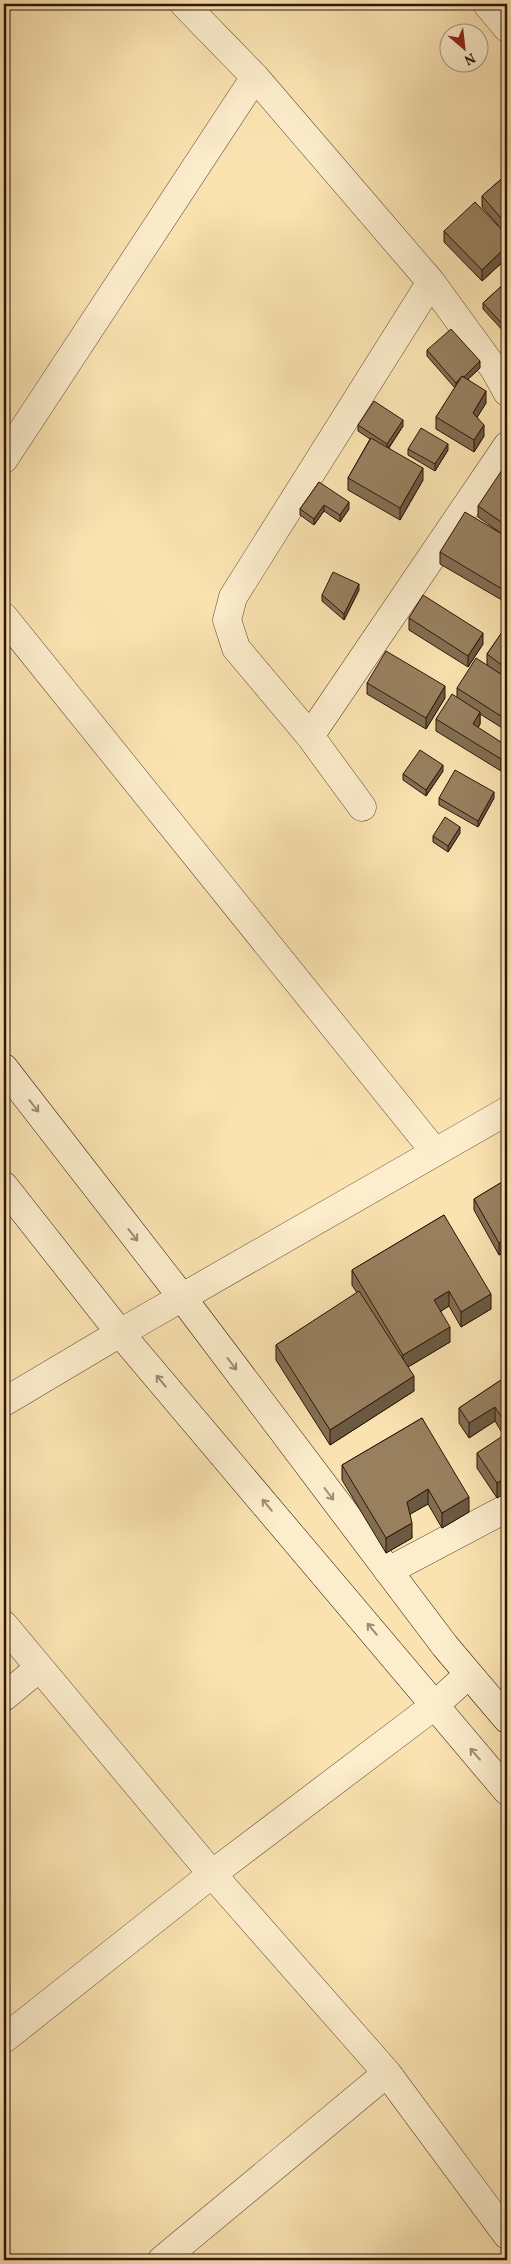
<svg xmlns="http://www.w3.org/2000/svg" width="511" height="2264" viewBox="0 0 511 2264" font-family="Vollkorn,serif">
	<rect width="100%" height="100%" fill="#fae3b1"/>
	<filter id="stains"><feTurbulence type="fractalNoise" baseFrequency=".004" numOctaves="4"/><feColorMatrix values="0 0 0 0 .2 0 0 0 0 .09 0 0 0 0 .02 0 0 0 .5 -.17"/></filter>
	<radialGradient id="worn" r=".72"><stop offset=".6" stop-color="#630" stop-opacity="0"/><stop offset="1" stop-color="#630" stop-opacity=".3"/></radialGradient>
	<g fill="none" stroke-linecap="round" stroke-linejoin="round">
		<defs>
			<path id="minor" d="M184 4 255 77 431 282 495 370 507 392
				M487 4 507 28
				M4 459 255 77
				M4 617 435 1152
				M310 736 507 446
				M362 807 310 736 236 648 227 620 233 597 431 282
				M4 1402 120 1333
				M388 1571 507 1508
				M4 1625 212 1874 387 2073 507 2235
				M4 1697 39 1668
				M4 2039 212 1874 434 1706 468 1675
				M162 2260 387 2073"/>
			<path id="tertiary" d="M120 1333 507 1111"/>
			<path id="secondary" d="M4 1068 181 1296 445 1646 507 1719
				M4 1186 120 1333 507 1791"/>
		</defs>
		<use href="#minor" stroke="#614832" stroke-width="29"/>
		<use href="#tertiary" stroke="#614832" stroke-width="29"/>
		<use href="#secondary" stroke="#2e1507" stroke-width="29"/>
		<use href="#minor" stroke="#fcedcc" stroke-width="28"/>
		<use href="#tertiary" stroke="#fcedcc" stroke-width="28"/>
		<use href="#secondary" stroke="#fcedcc" stroke-width="28"/>
	</g>
	<path fill="#836e52" stroke="#2e1507" d="M507 174V258L482 281 444 242V231L498 225 482 207V196Z
		M507 281V344L506 342V334L483 309V303Z
		M427 350 480 368 468 379 486 403 477 417 484 436 474 452 436 429V417L455 388 427 356Z
		M358 425 403 426 389 448 423 480 400 520 348 490V478L370 439 358 431Z
		M408 449 448 450 435 471 408 455Z
		M507 473V603L440 564V552L505 536 478 517V506Z
		M319 482 349 509 340 522 324 511 314 525 300 515V509Z
		M359 590 344 620 322 601V595Z
		M409 618 483 644 468 667 409 630Z
		M507 625V731L480 714V724L478 728 507 746 501 771 436 731V719L457 698V688L487 665V654Z
		M367 683 445 698 426 729 367 694Z
		M443 771 426 796 403 780V774Z
		M439 798H494L478 827 439 805Z
		M507 815V830L506 829V817Z
		M460 833 448 852 433 842V836Z
		M507 1179V1250L499 1255 474 1210V1199Z
		M444 1215 491 1309 461 1327 449 1306 441 1311 450 1342 408 1367 414 1391 330 1445 276 1360V1345L357 1293 352 1285V1270Z
		M507 1376V1492L497 1498 477 1468V1453L504 1436 495 1421 469 1438 459 1423V1408Z
		M422 1418 469 1512 442 1528 428 1504 410 1514 412 1538 386 1553 342 1480V1465Z"/>
	<path fill="#6a5a42" stroke="#2e1507" d="M507 246V258L482 281V270Z
		M480 361V368L456 390V383Z
		M486 391V403L473 424V413Z
		M403 420V426L387 450V444Z
		M484 425V436L474 452V440Z
		M448 444V450L435 471V464Z
		M423 468V480L400 520V508Z
		M349 502V509L340 522V515Z
		M324 505V511L314 525V519Z
		M359 584V590L344 620V614Z
		M483 633V644L468 667V656Z
		M445 686V698L426 729V718Z
		M480 712V724L473 736V724Z
		M507 749V761L501 771V759Z
		M443 765V771L426 796V790Z
		M494 792V798L478 827V821Z
		M460 827V833L448 852V846Z
		M507 1238V1250L499 1255V1243Z
		M449 1291V1306L434 1315V1300Z
		M491 1294V1309L461 1327V1312Z
		M450 1327V1342L403 1370V1355Z
		M414 1376V1391L330 1445V1430Z
		M495 1407V1421L469 1438V1423Z
		M507 1477V1492L497 1498V1483Z
		M428 1489V1504L407 1516V1502Z
		M469 1497V1512L442 1528V1513Z
		M412 1523V1538L386 1553V1538Z"/>
	<path fill="#98805f" stroke="#2e1507" d="M507 174V225L482 196Z
		M475 202 507 235V246L482 270 444 231Z
		M507 281V326L506 328 483 303Z
		M451 329 480 361 464 377 462 376 456 383 427 350Z
		M462 376 486 391 473 413 484 425 474 440 436 417Z
		M374 401 403 420 387 444 358 425Z
		M421 428 448 444 435 464 408 449Z
		M371 438 423 468 400 508 348 478Z
		M502 470 507 473V526L478 506Z
		M319 482 349 502 340 515 324 505 314 519 300 509Z
		M465 512 507 537V592L440 552Z
		M333 572 359 584 344 614 322 595Z
		M423 595 483 633 468 656 409 618Z
		M507 625V669L487 654Z
		M386 651 445 686 426 718 367 683Z
		M476 658 507 678V720L457 688Z
		M452 694 480 712 473 724 507 746V749L501 759 436 719Z
		M420 750 443 765 426 790 403 774Z
		M455 770 494 792 478 821 439 798Z
		M445 817 460 827 448 846 433 836Z
		M507 1179V1238L499 1243 474 1199Z
		M444 1215 491 1294 461 1312 449 1291 434 1300 450 1327 403 1355 352 1270Z
		M359 1291 414 1376 330 1430 276 1345Z
		M507 1376V1426L495 1407 469 1423 459 1408Z
		M422 1418 469 1497 442 1513 428 1489 407 1502 412 1523 386 1538 342 1465Z
		M507 1433V1477L497 1483 477 1453Z"/>
	<defs><path id="oneway-shaft" d="M-6 0H5M1.5-3L5.5 0L1.5 3" fill="none" stroke-width="1.6" stroke-linecap="round" stroke-linejoin="round" transform="scale(1.25)"/></defs>
	<g stroke="#9f8c73">
		<use href="#oneway-shaft" transform="translate(34 1106) rotate(52)"/>
		<use href="#oneway-shaft" transform="translate(133 1235) rotate(52)"/>
		<use href="#oneway-shaft" transform="translate(232 1364) rotate(53)"/>
		<use href="#oneway-shaft" transform="translate(161 1381) rotate(-130)"/>
		<use href="#oneway-shaft" transform="translate(329 1494) rotate(53)"/>
		<use href="#oneway-shaft" transform="translate(267 1505) rotate(-130)"/>
		<use href="#oneway-shaft" transform="translate(372 1629) rotate(-130)"/>
		<use href="#oneway-shaft" transform="translate(475 1754) rotate(-131)"/>
	</g>
	<rect width="511" height="2264" fill="none" stroke="#fae3b1" stroke-width="20"/>
	<rect x="5" y="5" width="501" height="2254" fill="none" stroke="#2e1507" stroke-width="2.5"/>
	<rect x="10" y="10" width="491" height="2244" fill="none" stroke="#2e1507"/>
	<g transform="translate(464 48) rotate(152)"><circle r="24" fill="#fcedcc" stroke="#aa977d"/>
	<path d="M0-4L9 19L0 12L-9 19Z" fill="#8f2418"/>
	<text y="-8" font-size="14" font-weight="bold" text-anchor="middle" fill="#2e1507">N</text>
	</g>
	<rect width="100%" height="100%" filter="url(#stains)"/>
	<rect width="100%" height="100%" fill="url(#worn)"/>
</svg>
